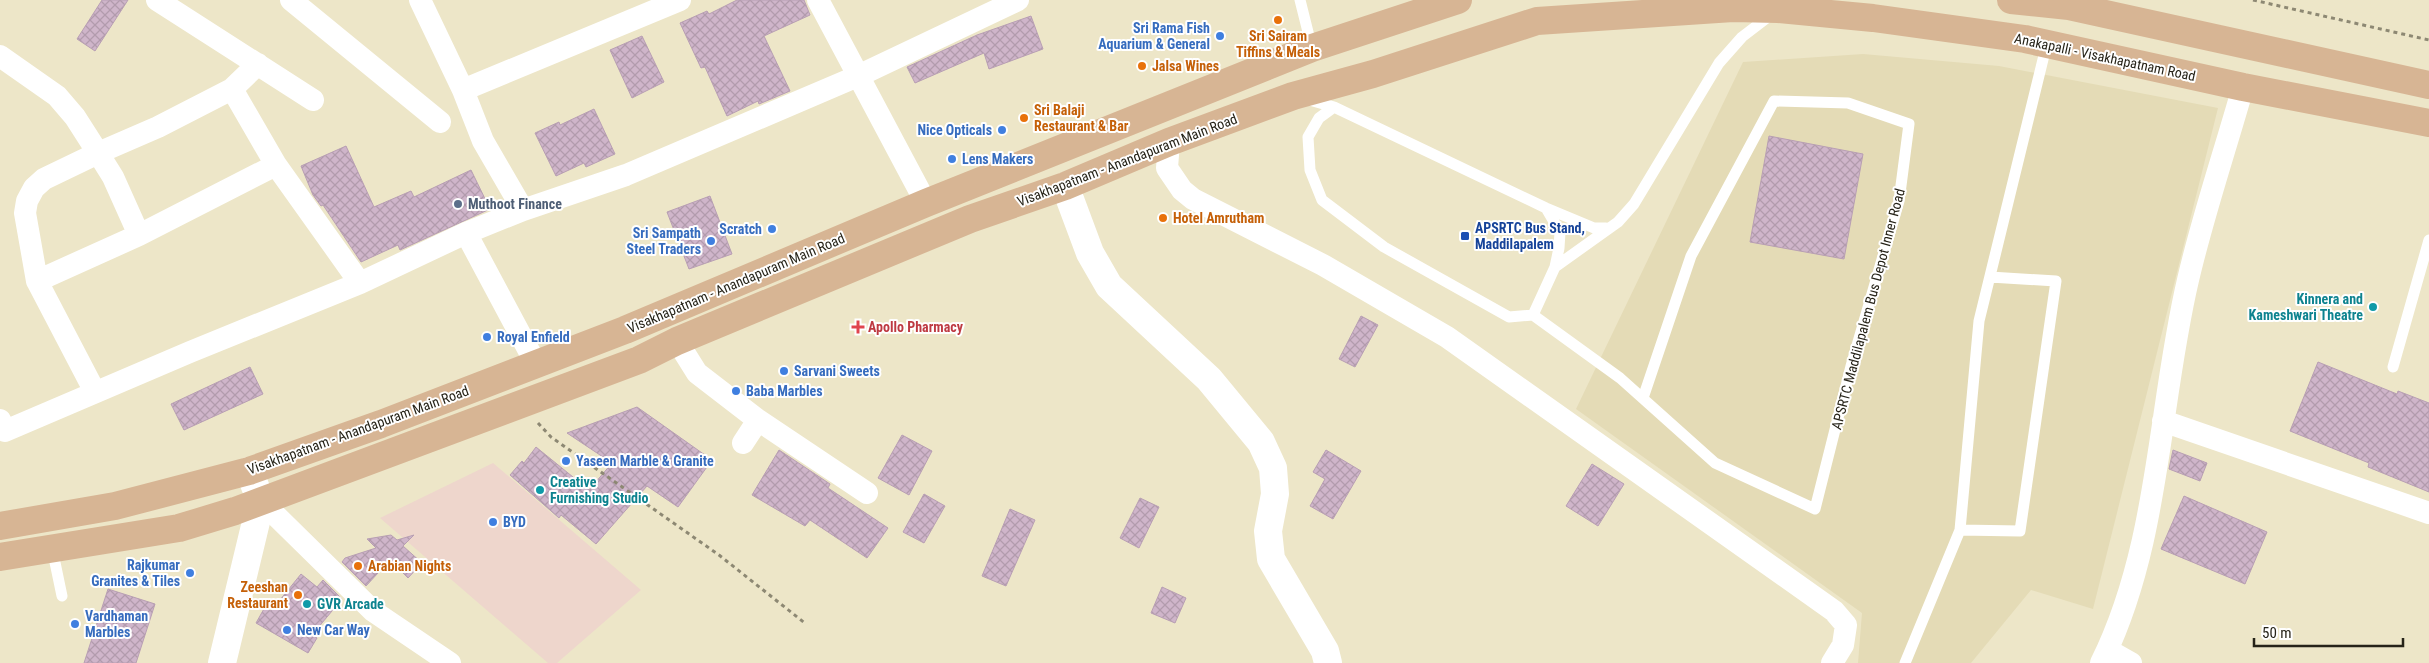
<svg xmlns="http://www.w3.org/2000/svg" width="2429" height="663" viewBox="0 0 2429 663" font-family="'Roboto Condensed',sans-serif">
	<defs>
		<pattern id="building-cross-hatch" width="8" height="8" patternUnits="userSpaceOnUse" patternTransform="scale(1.25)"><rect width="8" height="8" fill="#cfb5ca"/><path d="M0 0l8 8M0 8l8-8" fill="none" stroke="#b29bad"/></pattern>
	</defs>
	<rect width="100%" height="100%" fill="#ede6c8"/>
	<path fill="#eed6cc" d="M493 463 641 590 557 663H548L380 518Z"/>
	<path fill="#e4dbb6" d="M1863 54 1999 66 2218 108 2093 609 2031 590 1971 663H1858L1862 613 1576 409 1743 62Z"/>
	<path fill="url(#building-cross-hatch)" stroke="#b89fb3" d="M102 0H128L95 51 77 39Z
		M737 0H804L810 15 764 36 790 91 759 104 758 101 727 116 705 67 701 68 680 23 707 11 709 14Z
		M1031 16 1043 49 989 69 984 53 915 83 907 67 977 35Z
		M642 36 664 82 632 98 610 50Z
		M594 109 615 154 586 167 584 163 556 176 535 133 559 122 560 125Z
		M1769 136 1863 154 1844 259 1750 242Z
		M346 146 374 207 411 191 414 197 471 170 490 209 400 250 398 245 361 262 323 205 321 206 313 195 301 166Z
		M710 196 732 254 689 269 667 212Z
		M1361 316 1378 325 1355 367 1339 359Z
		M2318 362 2397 394 2398 391 2429 403V492L2368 467 2369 463 2290 431Z
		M250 367 263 394 184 430 171 404Z
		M637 407 712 460 678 507 647 486 596 544 561 515 559 518 510 475 522 461 524 463 536 447 589 490 612 463 567 433Z
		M902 435 932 451 909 495 878 478Z
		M779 450 830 484 828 488 888 528 867 558 810 520 805 526 752 495Z
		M1326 450 1361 471 1333 519 1310 506 1325 479 1313 472Z
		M2173 450 2207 463 2200 481 2169 469Z
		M1592 464 1624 484 1598 526 1566 506Z
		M924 494 945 506 924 543 903 532Z
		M2184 496 2267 532 2245 584 2161 549Z
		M1140 498 1159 507 1139 548 1120 538Z
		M1010 509 1035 520 1006 586 982 576Z
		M391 535 397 540 414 535 403 546 422 563 408 578 390 560 366 586 342 562 345 558 376 548 367 539Z
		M301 574 317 587 323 580 342 599 312 635 317 638 308 653 256 623 265 607 271 611Z
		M1162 587 1186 598 1175 623 1151 613Z
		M108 589 155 604 136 663H84Z"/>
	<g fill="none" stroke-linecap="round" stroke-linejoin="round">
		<path stroke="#8d8873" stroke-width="3" stroke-dasharray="4 4" stroke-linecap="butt" d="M2253 0 2429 40
			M538 423 551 437 719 555 806 624"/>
		<path stroke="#fff" stroke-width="11" d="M1300 0 1312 48
			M1306 99 1334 107 1546 208 1594 228H1606
			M1334 107 1319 118 1308 137 1310 170 1322 200 1384 247 1509 317 1533 315 1555 267 1559 248 1560 232 1546 208
			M1555 267 1618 222 1634 204 1719 63 1742 37 1772 14
			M1990 277 2056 281 2020 531 1960 530 1979 321 2047 43
			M1533 315 1620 378 1715 463 1815 509 1851 366 1899 201 1909 124 1848 103 1774 101 1691 256 1643 398
			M2393 367 2429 240
			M52 548 62 596
			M1905 663 1960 530"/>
		<path stroke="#fff" stroke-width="22" d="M157 0 313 100
			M291 0 440 122
			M420 0 463 90 483 141 523 210
			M818 0 926 203
			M0 56 57 96 75 117 98 153 158 127 232 89 258 64
			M232 89 276 165
			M463 90 680 0
			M1169 142 1167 168 1182 190 1193 199 1323 265 1447 337 1834 611 1846 625 1843 645 1832 663
			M466 233 536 364
			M37 281 25 213 27 201 34 188 44 179 98 153 113 177 139 235
			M677 341 697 373 758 420 743 443
			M95 392 37 281 139 235 276 165 360 283
			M0 420 5 431 190 352 360 283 466 233 523 210 626 175 858 76 1018 0
			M758 420 867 493
			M2163 421 2429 513
			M261 501 373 611 450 663
			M2108 650 2131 663
			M2101 663C2160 544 2158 407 2188 280 2203 215 2225 151 2243 87"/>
		<path stroke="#fff" stroke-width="28" d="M1065 186 1090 253 1109 286 1209 379 1261 442 1273 468 1275 494 1268 531 1271 559 1325 651 1328 663
			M222 663 261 501 249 471"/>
		<path stroke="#d7b594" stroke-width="28" d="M2011 0 2069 6 2429 85
			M0 526 115 506 249 471 381 424 625 330 926 203 1312 48 1458 0
			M0 557 179 528 235 511 639 360 677 341 970 219 1065 186 1169 142 1293 96 1373 74 1537 21 1733 8 1778 9 1873 18 2025 39 2243 87 2429 123"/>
	</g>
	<g fill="#e8710a" stroke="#fff" stroke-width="2">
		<circle cx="1278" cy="20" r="5"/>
		<circle cx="1142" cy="66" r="5"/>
		<circle cx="1024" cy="118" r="5"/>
		<circle cx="1163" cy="218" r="5"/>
		<circle cx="358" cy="566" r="5"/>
		<circle cx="298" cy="595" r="5"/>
	</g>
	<g fill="#3f7fe0" stroke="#fff" stroke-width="2">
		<circle cx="1220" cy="36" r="5"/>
		<circle cx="1002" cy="130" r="5"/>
		<circle cx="952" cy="159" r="5"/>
		<circle cx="772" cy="229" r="5"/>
		<circle cx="711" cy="241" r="5"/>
		<circle cx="487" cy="337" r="5"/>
		<circle cx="784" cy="371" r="5"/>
		<circle cx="736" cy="391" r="5"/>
		<circle cx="566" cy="461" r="5"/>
		<circle cx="493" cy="522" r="5"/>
		<circle cx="190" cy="573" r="5"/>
		<circle cx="75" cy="624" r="5"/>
		<circle cx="287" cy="630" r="5"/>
	</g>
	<circle fill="#5c6f8a" stroke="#fff" stroke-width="2" cx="458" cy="204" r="5"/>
	<rect fill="#1a4fb4" stroke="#fff" stroke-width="2" x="1460" y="231" width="10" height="10" rx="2.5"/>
	<g fill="#0f9aa8" stroke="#fff" stroke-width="2">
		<circle cx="2373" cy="307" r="5"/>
		<circle cx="540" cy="490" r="5"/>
		<circle cx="307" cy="604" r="5"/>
	</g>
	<path fill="#e0444e" stroke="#fff" stroke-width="2" d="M855.5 319.5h5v5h5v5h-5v5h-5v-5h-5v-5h5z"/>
	<g text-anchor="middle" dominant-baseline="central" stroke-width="4" stroke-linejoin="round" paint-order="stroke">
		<g font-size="14" font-weight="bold" fill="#366cbe" stroke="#fff" text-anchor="start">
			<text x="1210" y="28" text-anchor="end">Sri Rama Fish<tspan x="1210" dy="16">Aquarium &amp; General</tspan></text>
			<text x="992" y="130" text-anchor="end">Nice Opticals</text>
			<text x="962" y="159">Lens Makers</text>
			<text x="762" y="229" text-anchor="end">Scratch</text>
			<text x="701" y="233" text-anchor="end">Sri Sampath<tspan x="701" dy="16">Steel Traders</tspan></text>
			<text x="497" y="337">Royal Enfield</text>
			<text x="794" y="371">Sarvani Sweets</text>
			<text x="746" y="391">Baba Marbles</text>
			<text x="576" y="461">Yaseen Marble &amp; Granite</text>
			<text x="503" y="522">BYD</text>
			<text x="180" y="565" text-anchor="end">Rajkumar<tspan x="180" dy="16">Granites &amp; Tiles</tspan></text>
			<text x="85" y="616">Vardhaman<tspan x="85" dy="16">Marbles</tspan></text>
			<text x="297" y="630">New Car Way</text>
		</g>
		<g font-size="14" font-weight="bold" fill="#c56008" stroke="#fff" text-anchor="start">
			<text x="1278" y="36" text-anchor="middle">Sri Sairam<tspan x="1278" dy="16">Tiffins &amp; Meals</tspan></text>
			<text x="1152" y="66">Jalsa Wines</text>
			<text x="1034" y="110">Sri Balaji<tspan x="1034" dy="16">Restaurant &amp; Bar</tspan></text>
			<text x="1173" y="218">Hotel Amrutham</text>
			<text x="368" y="566">Arabian Nights</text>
			<text x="288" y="587" text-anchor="end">Zeeshan<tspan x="288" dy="16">Restaurant</tspan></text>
		</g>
		<g font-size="14" fill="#262318" stroke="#fff">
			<text transform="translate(2105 57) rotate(12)">Anakapalli - Visakhapatnam Road</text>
			<text transform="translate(1127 160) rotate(-21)">Visakhapatnam - Anandapuram Main Road</text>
			<text transform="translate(736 283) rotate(-23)">Visakhapatnam - Anandapuram Main Road</text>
			<text transform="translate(1868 309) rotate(-75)">APSRTC Maddilapalem Bus Depot Inner Road</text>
			<text transform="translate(358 430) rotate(-20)">Visakhapatnam - Anandapuram Main Road</text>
		</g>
		<g font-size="14" font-weight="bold" fill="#4e5e75" stroke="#fff" text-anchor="start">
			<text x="468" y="204">Muthoot Finance</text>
		</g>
		<g font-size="14" font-weight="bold" fill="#164399" stroke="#fff" text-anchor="start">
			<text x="1475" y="228">APSRTC Bus Stand,<tspan x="1475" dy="16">Maddilapalem</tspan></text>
		</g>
		<g font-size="14" font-weight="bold" fill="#0d838f" stroke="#fff" text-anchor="start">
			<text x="2363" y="299" text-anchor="end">Kinnera and<tspan x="2363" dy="16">Kameshwari Theatre</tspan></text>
			<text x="550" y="482">Creative<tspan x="550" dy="16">Furnishing Studio</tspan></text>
			<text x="317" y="604">GVR Arcade</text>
		</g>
		<g font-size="14" font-weight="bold" fill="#be3a42" stroke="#fff" text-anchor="start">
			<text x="868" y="327">Apollo Pharmacy</text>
		</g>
	</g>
	<path d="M2254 638v8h149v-8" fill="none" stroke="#262318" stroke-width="2.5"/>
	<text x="2262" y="638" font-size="15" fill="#262318" stroke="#ffffff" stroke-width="4" paint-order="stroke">50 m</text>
</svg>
